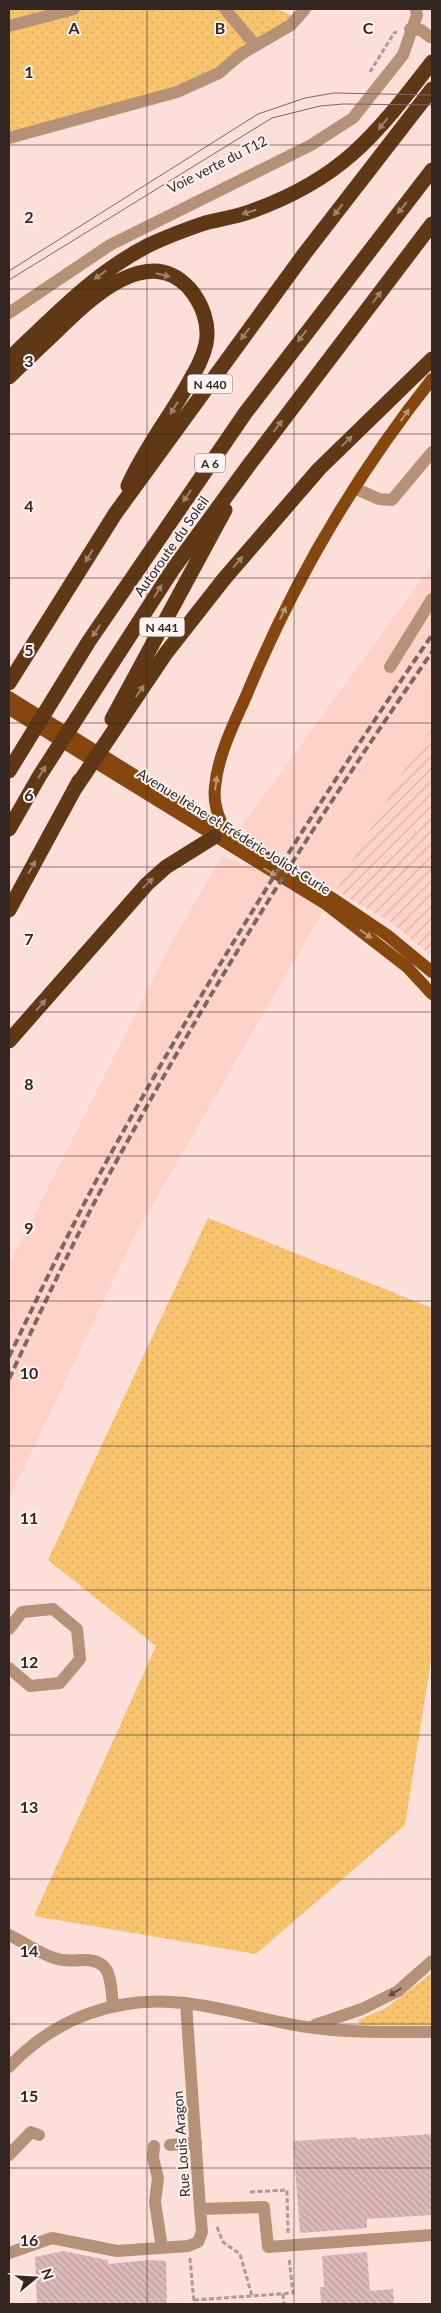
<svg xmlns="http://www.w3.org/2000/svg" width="441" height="2313" viewBox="0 0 441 2313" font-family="Lato,sans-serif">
	<defs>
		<pattern id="industrial-furrows" width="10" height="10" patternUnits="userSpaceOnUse" patternTransform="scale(1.25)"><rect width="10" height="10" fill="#fed2c6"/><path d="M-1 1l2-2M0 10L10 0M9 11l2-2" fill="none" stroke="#dab4aa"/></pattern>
		<pattern id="grass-dots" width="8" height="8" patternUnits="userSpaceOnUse" patternTransform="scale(1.25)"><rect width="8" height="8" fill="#f7c36d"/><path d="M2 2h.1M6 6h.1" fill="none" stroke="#d4a75e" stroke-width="1.8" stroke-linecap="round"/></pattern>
		<pattern id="building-back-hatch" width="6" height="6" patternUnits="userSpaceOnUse" patternTransform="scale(1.25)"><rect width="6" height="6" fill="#dcb8ba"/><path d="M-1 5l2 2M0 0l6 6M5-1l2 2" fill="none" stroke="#bd9ea0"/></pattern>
	</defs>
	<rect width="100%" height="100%" fill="#fcdfd8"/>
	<path fill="#fed2c6" d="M432 565V729L410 759 336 890 254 839 241 827Z
		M222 856 260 871 323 911 136 1233 9 1499V1265L172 942Z"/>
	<path fill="url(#industrial-furrows)" d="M432 729V957L395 925 336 890 410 759Z"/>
	<path fill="url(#grass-dots)" d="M9 9H276L303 20 221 76 9 137Z
		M208 1218 432 1308V1654L405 1825 256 1954 34 1916 156 1646 48 1560Z
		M432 1973V2025H360L358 2020 386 2008Z"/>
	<path fill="url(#building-back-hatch)" d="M432 2134V2215L367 2219V2228L300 2233 293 2141 357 2137V2139Z
		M63 2251 108 2260V2264L149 2260 166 2261 167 2304H37L35 2257Z
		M367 2252 370 2291 393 2289 394 2304H321L320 2287H324L322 2256Z"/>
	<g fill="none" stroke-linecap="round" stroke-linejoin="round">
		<path stroke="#b09994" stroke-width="3" stroke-dasharray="5 2.5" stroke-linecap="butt" d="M370 72 394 33 397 32
			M250 2192 287 2190 288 2234
			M217 2227 223 2242 240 2254 252 2296
			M190 2258 194 2304
			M283 2294 284 2304
			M194 2300 293 2293 289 2258"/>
		<path stroke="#b59177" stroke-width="12" d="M225 9 255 45
			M9 26 74 9
			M410 29 421 30 430 37
			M9 138 177 92 219 73 241 54 291 25 305 9
			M9 313 110 245 311 145 353 118 403 55 417 15 416 9
			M354 488 379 499 392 500 432 452
			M390 667 432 599
			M9 1629 22 1612 53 1609 77 1629 80 1659 60 1683 30 1686 9 1668
			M9 1935C24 1942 38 1953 54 1958 63 1961 71 1961 81 1960 113 1958 110 1981 113 2005
			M186 2003 200 2209 264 2207 268 2247 432 2235
			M315 2025 362 2009 398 1991 432 1961
			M9 2067C55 2018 117 1995 184 2003 225 2007 265 2021 307 2027 348 2033 391 2032 432 2032
			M170 2145 196 2143
			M154 2146 153 2158 158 2178 155 2202 162 2248
			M9 2155 31 2132 39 2135
			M9 2253 52 2238 117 2251 188 2246 198 2242 202 2232 200 2209"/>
		<path stroke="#85470d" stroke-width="12" d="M9 697 332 898 387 935 432 972
			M9 709 327 905 407 967 432 994
			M225 830C218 816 213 803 215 787 218 754 234 724 247 694 294 580 356 475 432 379"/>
		<path stroke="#613816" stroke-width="15" d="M9 359C53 317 94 273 149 245 166 237 187 229 205 223 220 219 235 217 249 212 341 180 375 136 432 62
			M9 377C25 361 41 346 58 330 88 301 147 242 189 288 202 303 210 324 206 344 203 358 196 370 189 382 170 417 144 449 128 486
			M9 683 115 514 305 253 432 89
			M112 719 225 510
			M9 771 89 641 246 412 432 170
			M74 790 166 653 224 579 319 469 432 359
			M9 829 40 775 173 569 249 465 432 224
			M9 910 79 781
			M9 1041 147 884 166 867 214 837"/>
		<path stroke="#7b6864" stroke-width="1" d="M9 271 258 114 305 98 334 93 432 95
			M9 280 272 118 320 106 343 104 432 105"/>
		<path stroke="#7b6864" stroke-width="4" stroke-dasharray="8 4" stroke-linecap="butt" d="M9 1357C44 1284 79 1210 119 1139 215 966 320 799 432 635
			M9 1379C46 1300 83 1220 126 1144 219 974 322 811 432 652"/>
	</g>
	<defs><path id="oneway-solid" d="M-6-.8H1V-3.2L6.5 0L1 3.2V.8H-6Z" transform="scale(1.25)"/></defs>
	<g fill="#9e826d">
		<use href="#oneway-solid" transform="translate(383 124) rotate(129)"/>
		<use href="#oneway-solid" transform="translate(402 208) rotate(129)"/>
		<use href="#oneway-solid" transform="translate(338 210) rotate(128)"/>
		<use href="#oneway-solid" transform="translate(249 212) rotate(162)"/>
		<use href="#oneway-solid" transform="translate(100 275) rotate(144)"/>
		<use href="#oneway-solid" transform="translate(163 275) rotate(14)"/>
		<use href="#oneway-solid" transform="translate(377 297) rotate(-53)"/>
		<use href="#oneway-solid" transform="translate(245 334) rotate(126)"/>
		<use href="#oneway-solid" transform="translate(302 336) rotate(127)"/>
		<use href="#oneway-solid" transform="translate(174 408) rotate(122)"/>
		<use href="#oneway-solid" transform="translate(278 426) rotate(-53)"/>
		<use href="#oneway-solid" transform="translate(347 441) rotate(-45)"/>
		<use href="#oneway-solid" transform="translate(187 496) rotate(124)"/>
		<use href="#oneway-solid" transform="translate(89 556) rotate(122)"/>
		<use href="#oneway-solid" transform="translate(238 562) rotate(-49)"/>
		<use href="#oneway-solid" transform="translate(158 591) rotate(-58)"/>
		<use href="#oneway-solid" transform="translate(96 631) rotate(124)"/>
		<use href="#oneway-solid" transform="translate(140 691) rotate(-56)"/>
		<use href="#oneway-solid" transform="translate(42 772) rotate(-58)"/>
		<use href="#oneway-solid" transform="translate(32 867) rotate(-61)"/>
		<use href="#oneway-solid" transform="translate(148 883) rotate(-44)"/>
		<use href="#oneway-solid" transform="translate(41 1005) rotate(-49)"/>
	</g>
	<g fill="#ba9473">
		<use href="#oneway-solid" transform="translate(405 415) rotate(-55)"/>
		<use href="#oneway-solid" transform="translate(283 613) rotate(-64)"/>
		<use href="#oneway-solid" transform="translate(216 783) rotate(-82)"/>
		<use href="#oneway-solid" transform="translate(270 872) rotate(31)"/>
		<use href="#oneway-solid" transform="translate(366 934) rotate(36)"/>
	</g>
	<use fill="#604b40" href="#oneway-solid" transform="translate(395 1992) rotate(148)"/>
	<path fill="none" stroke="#332623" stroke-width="1" stroke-opacity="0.55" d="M147 9V2304M294 9V2304M9 145H432M9 289H432M9 434H432M9 578H432M9 723H432M9 867H432M9 1012H432M9 1156H432M9 1301H432M9 1446H432M9 1590H432M9 1735H432M9 1879H432M9 2024H432M9 2168H432"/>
	<g text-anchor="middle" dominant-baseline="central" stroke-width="4" stroke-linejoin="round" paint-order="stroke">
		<g fill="#faf2f0" stroke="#6f6360" stroke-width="1">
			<rect x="187.5" y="374.5" width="45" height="19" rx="4"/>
			<rect x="195" y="453.5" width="30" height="19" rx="4"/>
			<rect x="139.5" y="617.5" width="45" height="19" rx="4"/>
		</g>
		<g font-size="12" font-weight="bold" fill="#332623">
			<text x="210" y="384">N 440</text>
			<text x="210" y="463">A 6</text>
			<text x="162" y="627">N 441</text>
		</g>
		<g font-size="14" fill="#332623" stroke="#faf2f0">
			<text transform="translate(217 164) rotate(-27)">Voie verte du T12</text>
			<text transform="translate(171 546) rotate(-55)">Autoroute du Soleil</text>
			<text transform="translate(234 831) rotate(32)">Avenue Irène et Frédéric Joliot-Curie</text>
			<text transform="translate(181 2144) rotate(-94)">Rue Louis Aragon</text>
		</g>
	</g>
	<g font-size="16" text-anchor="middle" font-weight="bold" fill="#332623" stroke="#faf2f0" stroke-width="4" stroke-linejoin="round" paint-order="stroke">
		<text x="74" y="34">A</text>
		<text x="220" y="34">B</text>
		<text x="368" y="34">C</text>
		<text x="29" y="78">1</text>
		<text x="29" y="223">2</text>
		<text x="29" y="367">3</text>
		<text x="29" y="512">4</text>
		<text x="29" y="656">5</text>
		<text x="29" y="801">6</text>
		<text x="29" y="945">7</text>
		<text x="29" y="1090">8</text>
		<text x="29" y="1234">9</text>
		<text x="29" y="1379">10</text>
		<text x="29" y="1524">11</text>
		<text x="29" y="1668">12</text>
		<text x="29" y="1813">13</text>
		<text x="29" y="1957">14</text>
		<text x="29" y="2102">15</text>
		<text x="29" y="2246">16</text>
	</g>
	<rect width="441" height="2313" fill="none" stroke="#332623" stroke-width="20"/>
	<g transform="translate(35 2278) rotate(72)" stroke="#faf2f0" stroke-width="4" paint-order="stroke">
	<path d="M0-4L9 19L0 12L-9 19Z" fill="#332623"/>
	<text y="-8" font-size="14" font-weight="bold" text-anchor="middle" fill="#332623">N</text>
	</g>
</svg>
